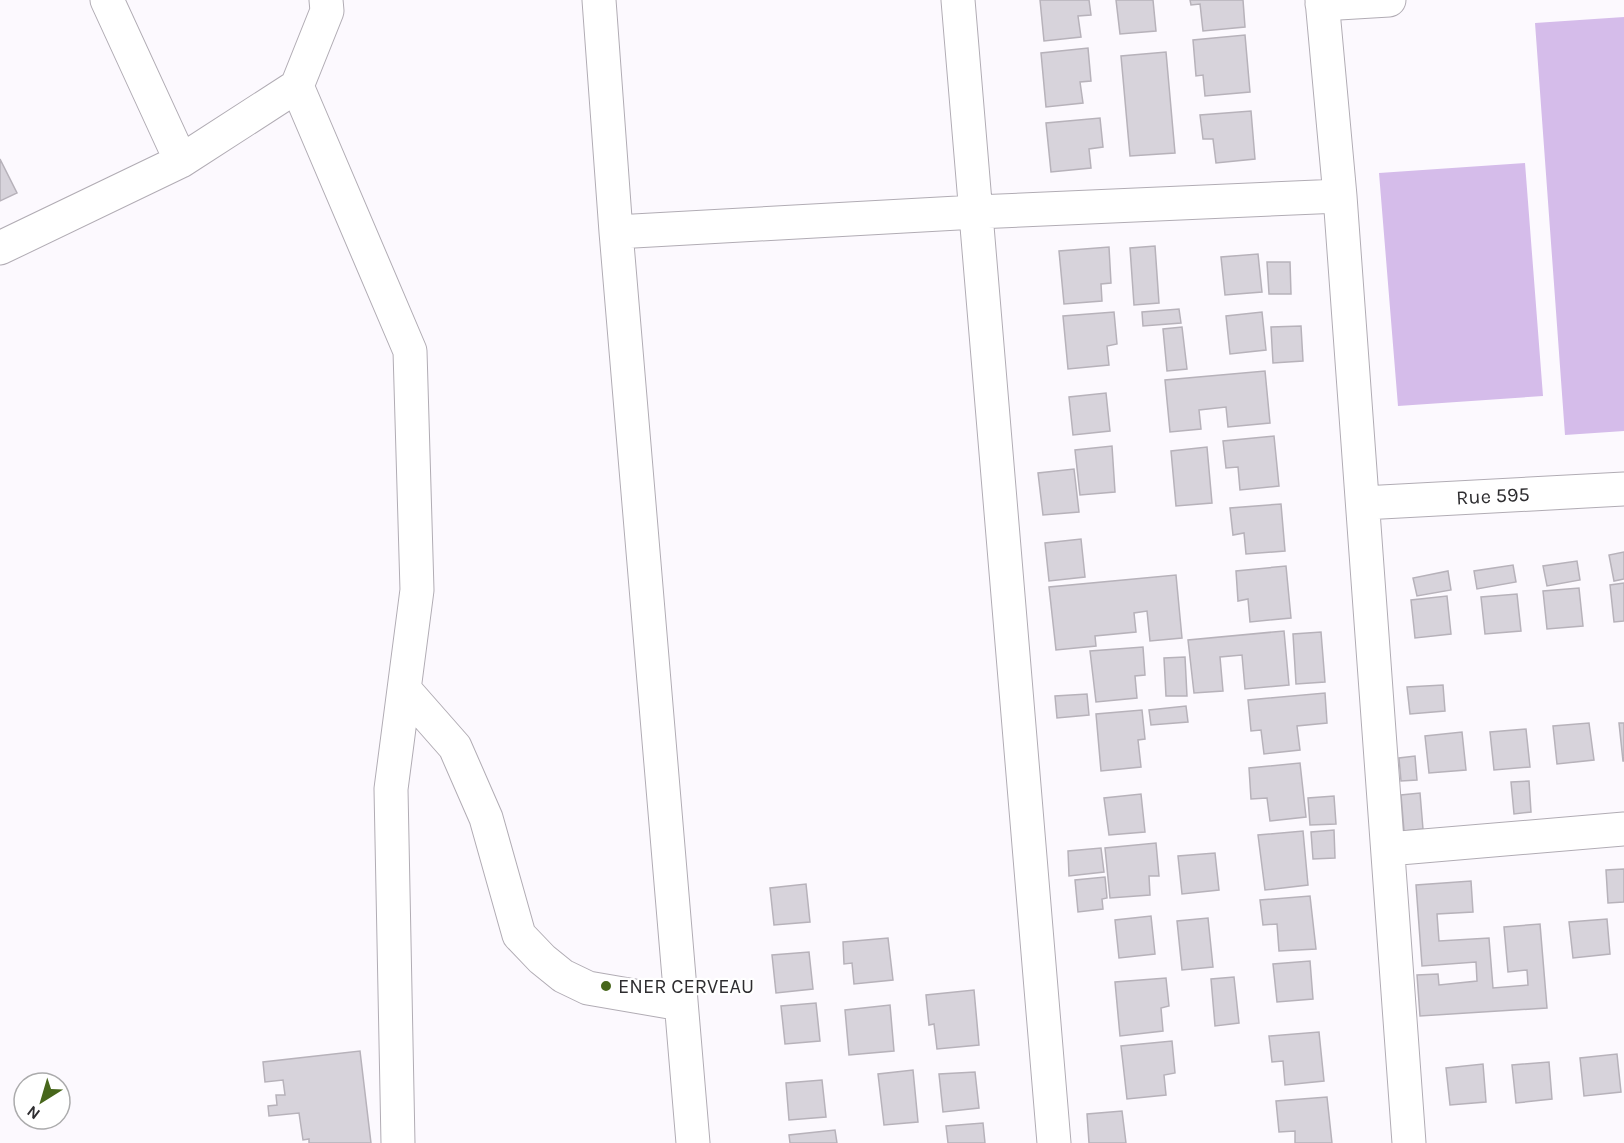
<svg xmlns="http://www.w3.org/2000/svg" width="1624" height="1143" viewBox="0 0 1624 1143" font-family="Karla,sans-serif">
	<rect width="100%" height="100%" fill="#fcf9fe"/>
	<path fill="#d5bcea" d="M1624 17V431L1565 435 1535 23Z
		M1525 163 1543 396 1398 406 1379 173Z"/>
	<path fill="#d7d3db" stroke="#b7b2ba" stroke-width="1.5" d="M1040 0H1089L1091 15 1078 16 1081 37 1044 41Z
		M1116 0H1153L1156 31 1120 34Z
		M1190 0H1243L1245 27 1203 31 1200 4 1191 5Z
		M1245 35 1250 92 1205 96 1203 75 1196 76 1193 40Z
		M1088 48 1091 81 1080 82 1083 103 1046 107 1041 53Z
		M1166 52 1175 153 1130 156 1121 56Z
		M1251 111 1255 159 1216 163 1213 139H1203L1200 115Z
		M1100 118 1103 147 1089 149 1091 168 1051 172 1046 123Z
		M0 159 17 193 0 201Z
		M1155 246 1159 303 1134 305 1130 248Z
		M1109 247 1111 283 1101 284 1102 301 1064 304 1059 251Z
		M1258 254 1262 292 1225 295 1221 257Z
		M1267 262H1290L1291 294H1269Z
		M1179 309 1181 323 1143 326 1142 312Z
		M1114 312 1117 344 1107 346 1109 365 1068 369 1063 316Z
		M1262 312 1266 350 1230 354 1226 316Z
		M1301 326 1303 361 1273 363 1271 327Z
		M1182 327 1187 369 1167 371 1163 329Z
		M1265 371 1270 423 1228 427 1226 407 1199 410 1201 429 1170 432 1165 380Z
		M1106 393 1110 431 1073 435 1069 397Z
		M1274 436 1279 486 1240 490 1238 467 1226 468 1223 441Z
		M1112 446 1115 492 1080 495 1075 450Z
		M1207 447 1212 503 1176 506 1171 451Z
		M1074 469 1079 512 1043 515 1038 473Z
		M1281 504 1285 551 1246 554 1244 533 1233 535 1230 508Z
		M1081 539 1085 577 1049 581 1045 543Z
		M1624 552V579L1614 581 1609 555Z
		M1577 561 1580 580 1547 586 1543 566Z
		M1513 565 1516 582 1477 589 1474 571Z
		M1286 566 1291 618 1250 622 1248 599 1238 601 1236 571Z
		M1448 571 1451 590 1417 596 1413 578Z
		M1176 575 1182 638 1150 641 1147 611 1134 613 1136 632 1095 636 1096 646 1056 650 1049 587Z
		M1624 583V621L1614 622 1610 585Z
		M1579 588 1583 626 1547 629 1543 591Z
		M1517 594 1521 631 1485 634 1481 597Z
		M1447 596 1451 634 1415 638 1411 600Z
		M1284 631 1289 685 1245 689 1242 655 1220 657 1223 691 1194 693 1188 640Z
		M1321 632 1325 682 1296 684 1293 634Z
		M1143 647 1145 675 1135 676 1137 698 1096 702 1090 651Z
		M1185 657 1187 696H1166L1164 658Z
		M1443 685 1445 711 1410 714 1407 687Z
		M1325 693 1327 723 1297 726 1300 750 1264 754 1261 730 1251 731 1248 700Z
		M1087 694 1089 715 1057 718 1055 696Z
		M1186 706 1188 722 1151 725 1149 710Z
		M1142 710 1145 739 1138 740 1141 767 1101 771 1096 714Z
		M1589 723 1594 760 1557 764 1553 726Z
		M1619 723H1624V761H1623Z
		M1526 729 1530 767 1494 770 1490 732Z
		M1462 732 1466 770 1429 773 1425 736Z
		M1415 756 1417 780 1401 781 1399 758Z
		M1300 763 1306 817 1270 821 1267 798 1251 799 1249 768Z
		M1529 781 1531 812 1514 814 1511 782Z
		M1420 793 1423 829 1404 831 1401 795Z
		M1141 794 1145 832 1109 835 1104 798Z
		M1334 796 1336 824 1310 825 1308 798Z
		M1334 830 1335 858 1313 859 1311 832Z
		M1303 831 1308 885 1265 890 1258 835Z
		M1156 843 1159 876H1149L1150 895 1110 898 1105 848Z
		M1101 848 1104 872 1069 876 1068 851Z
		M1215 853 1219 890 1182 894 1178 856Z
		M1624 869V902L1608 903 1606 870Z
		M1105 877 1107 898 1102 899 1103 909 1078 912 1075 880Z
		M1471 881 1473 912 1437 914 1439 941 1489 938 1493 988 1528 985 1527 970 1508 972 1504 927 1540 924 1547 1008 1420 1016 1417 975 1438 974 1439 985 1477 981 1476 962 1422 966 1416 885Z
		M806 884 810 922 774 925 770 888Z
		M1310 896 1316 949 1279 951 1277 924 1263 925 1260 900Z
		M1151 916 1155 954 1119 958 1115 920Z
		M1208 918 1213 967 1182 970 1177 921Z
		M1607 919 1610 954 1573 958 1569 922Z
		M888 938 893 980 854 984 852 963 844 964 843 942Z
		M809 952 813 989 776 993 772 955Z
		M1310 961 1313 999 1277 1002 1273 964Z
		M1234 977 1239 1023 1215 1026 1211 979Z
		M1166 978 1169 1006 1161 1008 1163 1031 1120 1036 1115 982Z
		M974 990 979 1045 937 1049 934 1024 929 1025 926 995Z
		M816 1003 820 1041 785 1044 781 1006Z
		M890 1005 894 1051 849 1055 845 1010Z
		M1319 1032 1324 1081 1285 1085 1283 1061 1272 1062 1269 1036Z
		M1172 1041 1175 1073 1164 1075 1166 1095 1127 1099 1121 1046Z
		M360 1051 371 1143H309V1139L303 1140 299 1113 269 1116 268 1106 277 1105 276 1095H285L283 1080 265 1082 263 1062Z
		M1617 1054 1621 1092 1584 1096 1580 1058Z
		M1549 1062 1552 1099 1516 1103 1512 1065Z
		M1483 1064 1486 1102 1450 1105 1446 1068Z
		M913 1070 918 1122 884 1125 878 1074Z
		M975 1072 979 1108 943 1112 939 1074Z
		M822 1080 826 1117 789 1120 786 1083Z
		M1327 1097 1332 1143H1295V1131L1279 1132 1276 1101Z
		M1122 1111 1126 1143H1089L1087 1114Z
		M983 1123 985 1143H948L946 1126Z
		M835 1130 837 1143H790L789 1135Z"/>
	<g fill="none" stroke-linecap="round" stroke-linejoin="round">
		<defs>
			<path id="street" d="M107 0 181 161
				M599 0 616 232 693 1143
				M958 0 1054 1143
				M1322 0 1340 196 1409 1143
				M1322 4 1389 0
				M297 86 410 351 417 590 391 789 398 1143
				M616 232 976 212 1340 196
				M0 248 181 161 297 86 327 11 326 0
				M1363 503 1624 489
				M404 689 455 747 486 818 519 935 542 959 563 976 588 988 681 1004
				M1388 849 1624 829"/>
		</defs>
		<use href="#street" stroke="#b1acb4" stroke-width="35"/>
		<use href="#street" stroke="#fff" stroke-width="33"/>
	</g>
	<circle fill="#47661b" stroke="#fff" stroke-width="2" cx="606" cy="986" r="6"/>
	<g text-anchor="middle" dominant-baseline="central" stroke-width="4.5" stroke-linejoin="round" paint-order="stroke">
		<g font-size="20" fill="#2e2d30" stroke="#fff">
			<text transform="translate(1493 496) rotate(-3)">Rue 595</text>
		</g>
		<g font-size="20" fill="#2e2d30" stroke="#fff" text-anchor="start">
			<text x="618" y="986">ENER CERVEAU</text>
		</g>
	</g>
	<g transform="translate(42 1101) rotate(217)"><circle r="28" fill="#ffffff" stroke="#ababac" stroke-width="1.5"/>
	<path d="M0-4.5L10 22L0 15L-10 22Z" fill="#47661b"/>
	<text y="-9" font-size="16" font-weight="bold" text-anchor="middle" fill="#2e2d30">N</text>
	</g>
</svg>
